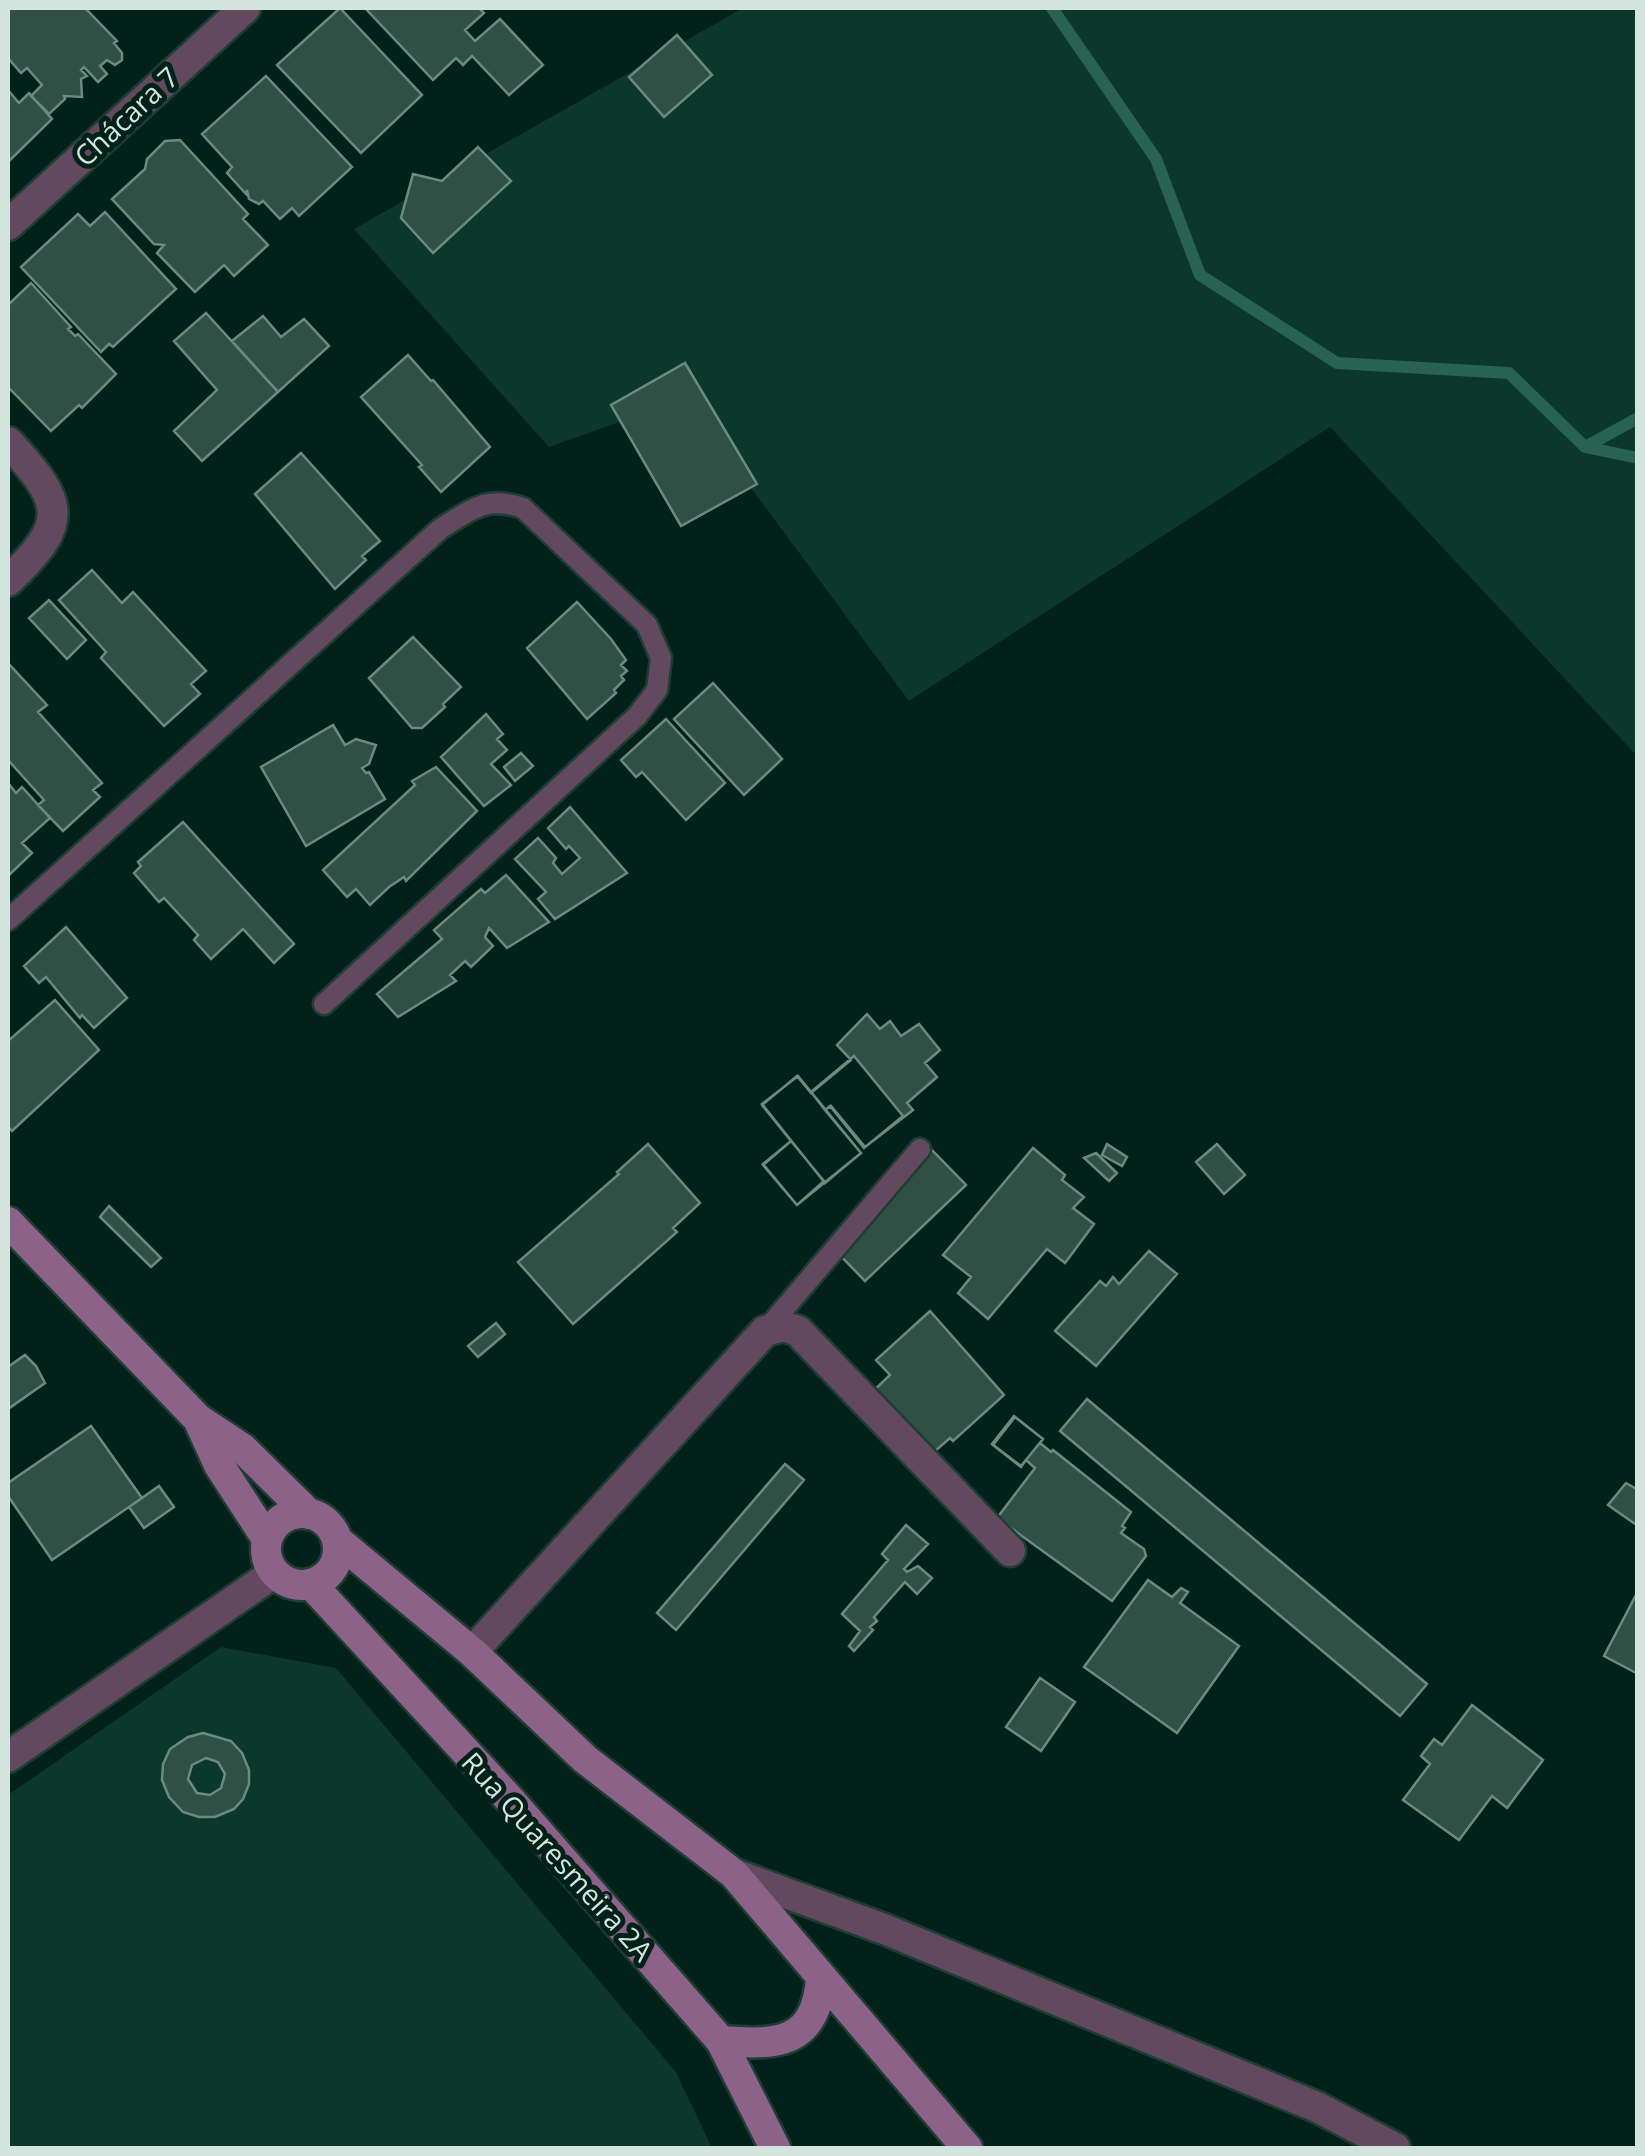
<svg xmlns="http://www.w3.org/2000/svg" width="1645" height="2156" viewBox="0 0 1645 2156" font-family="'Open Sans',sans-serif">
	<rect width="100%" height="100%" fill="#022119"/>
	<path fill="#0c372b" d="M743 8H1637V756L1330 427 909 701 685 399 549 447 354 229Z
		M221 1647 336 1668 676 2072 712 2148H8V1795Z"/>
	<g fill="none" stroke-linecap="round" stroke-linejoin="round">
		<path stroke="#286251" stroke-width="12" d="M1052 8 1156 159 1200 275 1337 363 1509 373 1585 447 1638 458
			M1585 447 1638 418"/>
	</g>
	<path fill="#304f45" stroke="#6a8b80" stroke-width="2.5" fill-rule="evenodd" d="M8 8H85L117 41 114 43 122 53V60L115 65 107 60 100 66 107 74 98 82 84 67 81 70 87 76 81 79 82 97 64 96 65 99 49 114 31 96 42 85 27 68 21 73 8 58Z
		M340 8 422 95 361 153 277 65Z
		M365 8H479L484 13 465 30 475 41 500 19 543 65 509 95 472 56 463 65 456 58 433 80Z
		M677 35 712 75 664 117 629 77Z
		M266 76 352 167 299 216 292 208 280 219 263 201 259 204 249 199 247 190 246 194 227 173 232 167 202 134Z
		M8 90 19 103 29 93 52 119 8 162Z
		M180 140 248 214 243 219 268 245 234 276 224 265 195 292 157 253 164 245 154 244 112 199 145 169 147 159 165 141Z
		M478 147 511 181 433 253 401 218 413 174 442 181Z
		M105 212 176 289 113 347 109 344 101 352 21 267 78 214 90 226Z
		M31 283 71 327 68 329 75 336 78 334 116 374 82 408 79 405 51 431 8 387V305Z
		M206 313 278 392 202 461 174 431 217 390 174 341Z
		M263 316 281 337 304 319 329 346 278 392 232 341Z
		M408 355 431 381 433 380 490 447 441 492 419 467 422 465 361 397Z
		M685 363 757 484 681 526 611 405Z
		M301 453 380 541 362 556 366 560 335 589 255 494Z
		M92 570 122 603 133 592 206 671 191 684 200 694 164 726 101 658 106 652 59 600Z
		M49 600 86 640 67 659 29 618Z
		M577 602 611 639 626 660 621 665 627 671 621 676 624 680 614 690 616 693 587 719 527 648Z
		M413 637 461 687 443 704 445 707 422 728H412L369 678Z
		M8 663 47 705 38 712 102 783 93 790 100 797 63 831 38 805 44 800 8 760Z
		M713 683 782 759 744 795 674 719Z
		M486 714 503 734 497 739 507 750 491 764 511 785 484 806 441 757Z
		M666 719 725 783 686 820 642 772 636 777 621 760Z
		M333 725 345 745 356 739 376 745 369 764 362 768 366 773 369 772 385 799 306 846 261 767Z
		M521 753 533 766 515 781 504 767Z
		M436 767 477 811 406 881 404 877 389 887 370 905 356 889 347 897 323 870 415 785 412 781Z
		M8 783 16 793 22 787 50 818 22 843 32 853 8 876Z
		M570 807 627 873 555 919 538 899 546 892 515 859 538 838 556 858 553 863 562 874 580 858 569 846 566 849 548 828Z
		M183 822 294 944 274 963 243 929 211 959 194 940 198 935 164 898 159 902 134 873 141 866 138 862Z
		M506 875 549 922 507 948 489 928 485 937 493 946 471 967 465 961 450 975 456 981 398 1017 377 994 442 939 434 930 481 889 485 893Z
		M66 927 127 998 94 1028 82 1015 80 1018 46 977 39 983 24 966Z
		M55 1000 99 1050 12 1131 8 1127V1041Z
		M867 1014 880 1029 890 1021 901 1036 919 1024 940 1050 925 1063 937 1077 907 1103 913 1110 865 1147 831 1106 825 1110 861 1153 797 1205 763 1165 791 1141 762 1105 797 1076 811 1093 851 1060 837 1045Z
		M854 1056 903 1116 864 1148 830 1106 825 1110 811 1092Z
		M798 1076 861 1153 825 1183 762 1104Z
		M791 1141 824 1181 797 1205 763 1164Z
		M648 1144 700 1203 673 1228 677 1232 573 1324 518 1262 619 1174 617 1172Z
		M1107 1144 1127 1157 1122 1166 1102 1155Z
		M1217 1144 1245 1175 1224 1194 1196 1162Z
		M1033 1148 1065 1175 1062 1180 1084 1197 1073 1208 1094 1224 1065 1263 1047 1249 988 1319 958 1293 971 1277 943 1255Z
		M932 1150 966 1185 865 1281 831 1246Z
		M1096 1153 1117 1173 1109 1181 1084 1158Z
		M109 1206 161 1258 151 1267 100 1217Z
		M1149 1251 1177 1274 1096 1366 1055 1331 1100 1281 1106 1286 1113 1277 1119 1284Z
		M930 1311 1004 1395 953 1441 950 1438 926 1459 869 1395 890 1375 876 1360Z
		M496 1323 505 1334 478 1357 468 1346Z
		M25 1355 36 1366 45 1383 8 1409V1367Z
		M1087 1399 1427 1684 1400 1716 1060 1431Z
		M1014 1416 1043 1439 1021 1466 992 1444Z
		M1015 1417 1043 1439 1040 1443 1051 1452 1053 1450 1131 1512 1122 1526 1125 1528 1121 1533 1144 1549 1146 1556 1112 1601 997 1518 1035 1468 1026 1460 1021 1467 993 1445Z
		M91 1426 142 1498 52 1560 8 1496V1483Z
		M785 1464 804 1480 676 1630 657 1613Z
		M1626 1483 1638 1490V1526L1608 1505Z
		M159 1486 174 1507 144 1528 129 1507Z
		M906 1525 928 1544 904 1569 907 1572 918 1566 932 1578 917 1594 905 1582 874 1617 877 1621 870 1627 873 1630 854 1651 849 1646 860 1631 842 1614 888 1560 882 1554Z
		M1148 1580 1172 1597 1181 1588 1188 1592 1180 1603 1239 1646 1177 1733 1084 1667Z
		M1637 1593H1638V1674L1604 1656Z
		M1040 1678 1075 1702 1041 1751 1006 1727Z
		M1472 1705 1543 1760 1507 1808 1492 1796 1459 1840 1403 1800 1430 1764 1421 1756 1434 1739 1442 1745Z
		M203 1733 231 1741 242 1753 249 1770V1784L243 1799 234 1809 215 1817H199L183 1812 169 1797 162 1780 163 1764 170 1749 188 1737ZM206 1758 218 1762 225 1774 221 1788 210 1795 197 1793 188 1779 192 1765Z"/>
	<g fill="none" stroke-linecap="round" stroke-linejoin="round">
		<defs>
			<path id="lane" d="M8 920 440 529C471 510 486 495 523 508L647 625 661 658 657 690 637 716 324 1004
				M766 1330 920 1149"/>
			<path id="street" d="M8 225 245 8
				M8 442C65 503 70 522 8 581
				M472 1652 765 1331 783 1326 798 1331 1010 1551
				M8 1757 274 1573
				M734 1874 884 1929 1317 2107 1395 2148"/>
			<path id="secondary" d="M8 1222 198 1419 242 1448 309 1514
				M198 1419 219 1465 267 1539
				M266 1549a36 36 0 1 1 72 0a36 36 0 1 1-72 0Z
				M337 1540 472 1652 585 1759 734 1874 967 2148
				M311 1584 513 1803 721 2041 775 2148
				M721 2041C777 2045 815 2045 821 1979"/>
		</defs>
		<use href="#lane" stroke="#1f3c35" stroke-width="25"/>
		<use href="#street" stroke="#1f3c35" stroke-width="35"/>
		<use href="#secondary" stroke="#1f3c35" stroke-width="35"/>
		<use href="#lane" stroke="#634960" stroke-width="20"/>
		<use href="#street" stroke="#634960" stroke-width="30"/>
		<use href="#secondary" stroke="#8c6288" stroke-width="30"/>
	</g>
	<g text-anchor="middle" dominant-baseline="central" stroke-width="10" stroke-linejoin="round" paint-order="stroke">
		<g font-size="28" fill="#d3e5de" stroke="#022119">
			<text transform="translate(126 116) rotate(-43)">Chácara 7</text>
			<text transform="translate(558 1856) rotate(48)">Rua Quaresmeira 2A</text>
		</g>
	</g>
	<rect width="1645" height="2156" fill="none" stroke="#d3e5de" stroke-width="20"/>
</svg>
